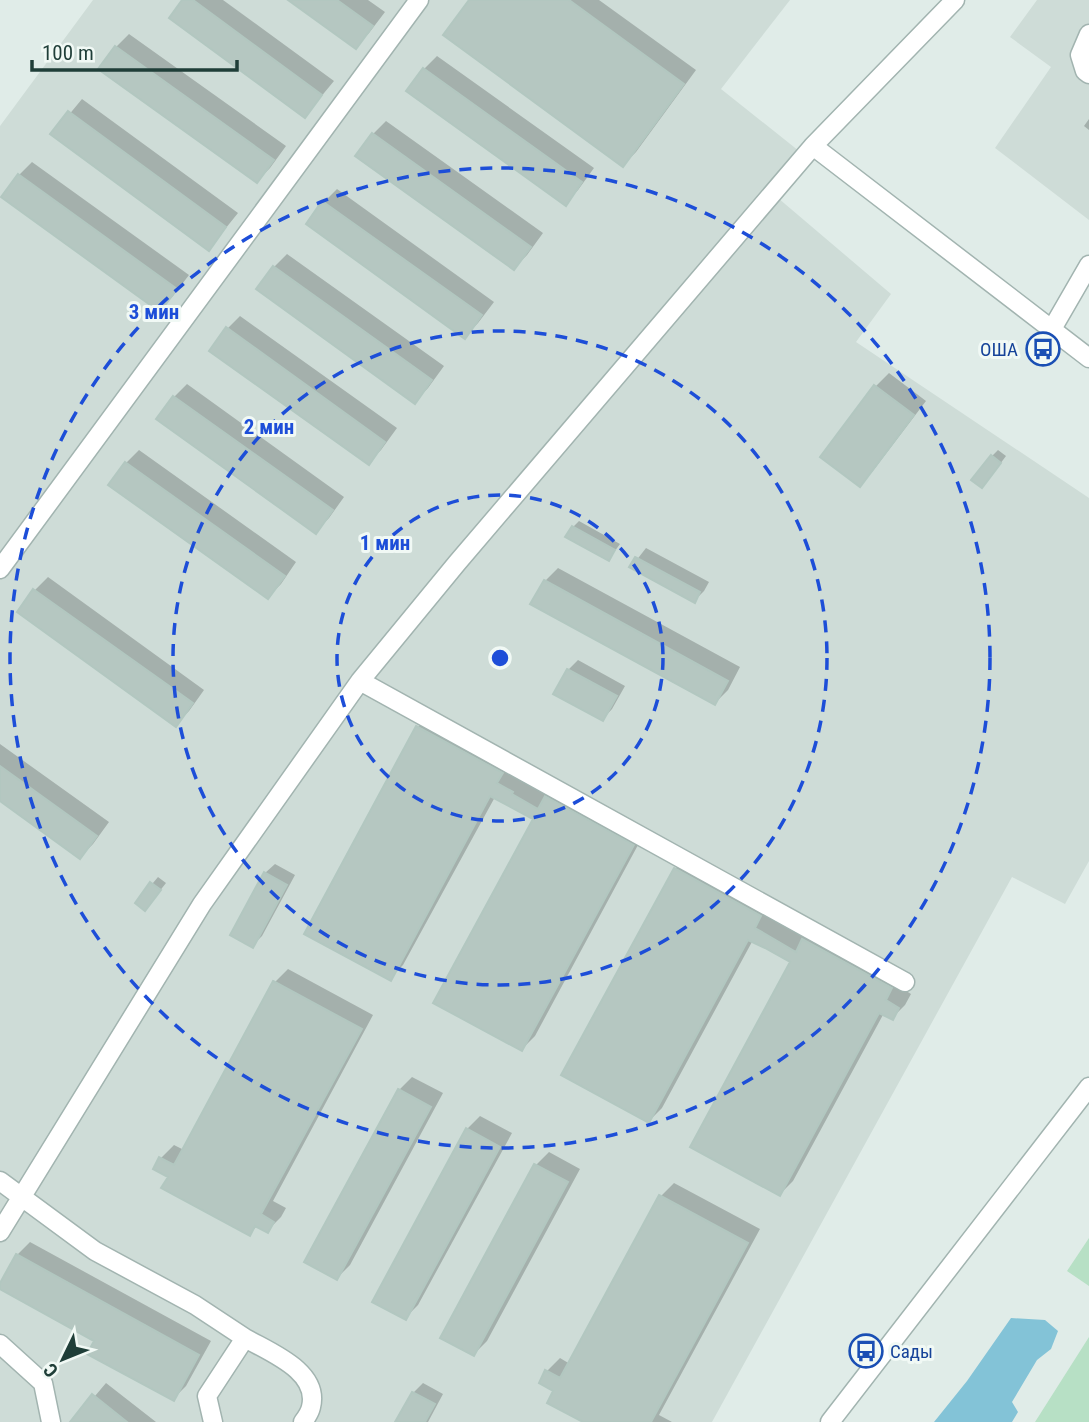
<svg xmlns="http://www.w3.org/2000/svg" width="1089" height="1422" viewBox="0 0 1089 1422" font-family="'Roboto Condensed',sans-serif">
	<rect width="100%" height="100%" fill="#e0ece8"/>
	<path fill="#cedcd7" d="M93 0H790L721 89 809 159 778 198 891 294 856 342 1089 498V861L1065 904 1012 877 712 1422H0V126Z
		M1037 0H1089V220L995 148 1051 67 1010 37Z"/>
	<path fill="#b7e0c5" d="M1089 1238V1286L1067 1271Z
		M1089 1337V1422H1035Z"/>
	<path fill="#83c3d7" d="M1011 1318 1045 1320 1058 1331 1051 1349 1037 1360 1012 1402 1018 1412 1012 1422H934L967 1381Z"/>
	<path fill="#0003" d="M184 0H223L334 81 305 116Z
		M291 0H368L385 12 369 33 356 46Z
		M471 0H599L696 70 636 152 623 165Z
		M129 34 286 146 270 168 257 181 116 47Z
		M437 56 594 168 578 190 565 203 424 69Z
		M82 99 238 213 209 249 53 134Z
		M1089 119V130L1084 126Z
		M386 121 543 233 527 255 514 268 373 134Z
		M32 162 189 275 173 296 160 309 19 175Z
		M337 189 494 302 478 323 465 336 308 224 324 202Z
		M287 254 444 366 428 388 415 401 274 267Z
		M240 316 397 428 381 450 368 463 227 329Z
		M889 373 926 401 872 472 859 485 822 457 876 386Z
		M187 384 344 497 329 518 316 531 159 419 174 397Z
		M139 450 296 562 281 584 268 597 111 484 126 463Z
		M998 450 1006 456 988 480 992 456Z
		M579 521 620 544 609 559 573 527Z
		M646 548 709 582 704 591 694 601 632 566Z
		M558 568 740 667 728 690 715 703 545 581Z
		M48 577 204 690 189 711 176 724 19 612 35 590Z
		M578 660 625 686 612 709 603 719 568 670Z
		M431 714 645 832 535 1036 522 1049 535 819 495 797 403 965 390 978 418 727Z
		M0 744 109 822 93 844 80 857 0 799Z
		M688 856 911 994 905 1005 892 1018 884 1013 793 1181 780 1194 793 961 753 940 662 1108 649 1121 675 869Z
		M275 864 295 875 262 936 252 946 265 873Z
		M158 877 166 883 151 902H137Z
		M288 969 373 1015 273 1201 286 1208 281 1217 268 1230 258 1225 249 1234 170 1176 155 1168 161 1158 174 1145 184 1150 275 982Z
		M412 1077 443 1093 350 1265 337 1278 306 1262 399 1090Z
		M480 1116 512 1133 418 1305 405 1318 467 1129Z
		M549 1152 580 1169 487 1341 474 1354 536 1165Z
		M674 1183 760 1229 659 1415 672 1422H586L556 1390 547 1371 560 1358 570 1364 661 1196Z
		M30 1242 211 1341 186 1386 173 1399 97 1340 0 1287 17 1255Z
		M106 1383 156 1422H73Z
		M423 1383 443 1394 428 1422H397L413 1393Z"/>
	<path fill="#b5c7c1" stroke="#b2c7c0" stroke-width="2" d="M182 0H193L322 95 305 118 169 18Z
		M288 0H337L373 26 356 49Z
		M469 0H569L684 84 623 167 443 35Z
		M115 46 274 160 257 183 98 69Z
		M423 68 582 182 566 206 406 91Z
		M68 111 226 227 209 251 50 134Z
		M372 133 531 247 514 270 355 156Z
		M18 174 177 289 160 312 1 197Z
		M322 201 482 315 465 339 306 224Z
		M273 266 432 380 415 404 256 289Z
		M226 327 385 442 369 465 209 351Z
		M874 385 914 415 860 487 820 457Z
		M173 396 333 510 316 534 156 419Z
		M991 455 1001 463 982 488 971 480Z
		M125 462 285 576 268 599 108 485Z
		M572 526 615 550 609 561 565 537Z
		M635 557 700 592 695 603 629 567Z
		M544 580 728 681 715 705 530 604Z
		M33 589 193 703 176 727 17 612Z
		M567 669 617 696 603 721 553 694Z
		M416 726 503 773 497 783 513 792 512 794 538 809 545 796 634 845 522 1051 433 1003 533 819 490 796 391 981 304 934Z
		M0 766 97 836 80 859 0 801Z
		M674 868 761 916 755 928 796 952 802 939 892 988 886 1000 899 1008 893 1020 879 1013 780 1196 690 1147 790 962 765 948 748 940 649 1123 561 1075Z
		M264 872 287 885 253 948 230 935Z
		M150 882 161 890 145 911 135 903Z
		M273 981 362 1029 261 1214 274 1222 268 1233 255 1226 250 1236 161 1188 168 1177 153 1169 159 1157 174 1165Z
		M398 1089 431 1107 337 1280 304 1262Z
		M466 1128 500 1147 406 1320 372 1302Z
		M534 1164 568 1182 474 1356 440 1338Z
		M659 1195 748 1243 651 1422H583L547 1403 553 1391 539 1383 545 1370 560 1378Z
		M16 1254 199 1355 174 1401 87 1354 94 1341 0 1289V1283Z
		M412 1392 435 1404 425 1422H395Z
		M92 1394 127 1422H70Z"/>
	<g fill="none" stroke-linecap="round" stroke-linejoin="round">
		<defs>
			<path id="minor" d="M1089 34 1080 55 1085 71 1089 74
				M813 146 1089 358
				M1052 329 1089 265
				M0 569 419 0
				M360 681 905 982
				M0 1181 95 1251 195 1305 245 1338 207 1396 213 1422
				M0 1232 202 904 360 681 457 563 813 146 955 0
				M245 1338C269 1352 320 1371 311 1407 310 1412 306 1418 303 1422
				M0 1344 43 1383 51 1422
				M830 1422 1089 1087"/>
		</defs>
		<use href="#minor" stroke="#a2b4b0" stroke-width="21"/>
		<use href="#minor" stroke="#fff" stroke-width="18"/>
	</g>
	<g fill="none" stroke="#1d4ed8" stroke-width="3.5" stroke-dasharray="12 9">
		<circle cx="500" cy="658" r="163"/>
		<circle cx="500" cy="658" r="327"/>
		<circle cx="500" cy="658" r="490"/>
	</g>
	<defs>
		<symbol id="bus-ring" viewBox="-11 -11 22 22"><circle r="9.5" fill="#f1f9f5" stroke="#1a4fb4" stroke-width="1.5"/><path d="M-5-6H5V4H4V6H2V4H-2V6H-4V4H-5ZM-3.5-4V0h7V-4ZM-3.5 1.2v1.5H-2V1.2ZM2 1.2v1.5H3.5V1.2Z" fill="#1a4fb4"/></symbol>
	</defs>
	<g fill-rule="evenodd">
		<use href="#bus-ring" x="1024" y="330" width="38" height="38"/>
		<use href="#bus-ring" x="847" y="1332" width="38" height="38"/>
	</g>
	<g text-anchor="middle" dominant-baseline="central" stroke-width="6" stroke-linejoin="round" paint-order="stroke">
		<g font-size="19" fill="#164399" stroke="#f1f9f5" text-anchor="end">
			<text x="1018" y="349">ОША</text>
			<text x="890" y="1351" text-anchor="start">Сады</text>
		</g>
	</g>
	<circle cx="500" cy="658" r="10" fill="#1d4ed8" stroke="#f1f9f5" stroke-width="3.5"/>
	<g font-size="21" text-anchor="middle" font-weight="bold" fill="#1d4ed8" stroke="#f1f9f5" stroke-width="6" stroke-linejoin="round" paint-order="stroke">
		<text x="154" y="319">3 мин</text>
		<text x="269" y="434">2 мин</text>
		<text x="385" y="550">1 мин</text>
	</g>
	<g transform="translate(63 1359) rotate(227)" stroke="#f1f9f5" stroke-width="5" paint-order="stroke">
	<path d="M0-5L12 26L0 18L-12 26Z" fill="#1f3e38"/>
	<text y="-10" font-size="19" font-weight="bold" text-anchor="middle" fill="#1f3e38">С</text>
	</g>
	<path d="M32 60v10h205v-10" fill="none" stroke="#1f3e38" stroke-width="3.5"/>
	<text x="42" y="60" font-size="21" fill="#1f3e38" stroke="#f1f9f5" stroke-width="5" paint-order="stroke">100 m</text>
</svg>
